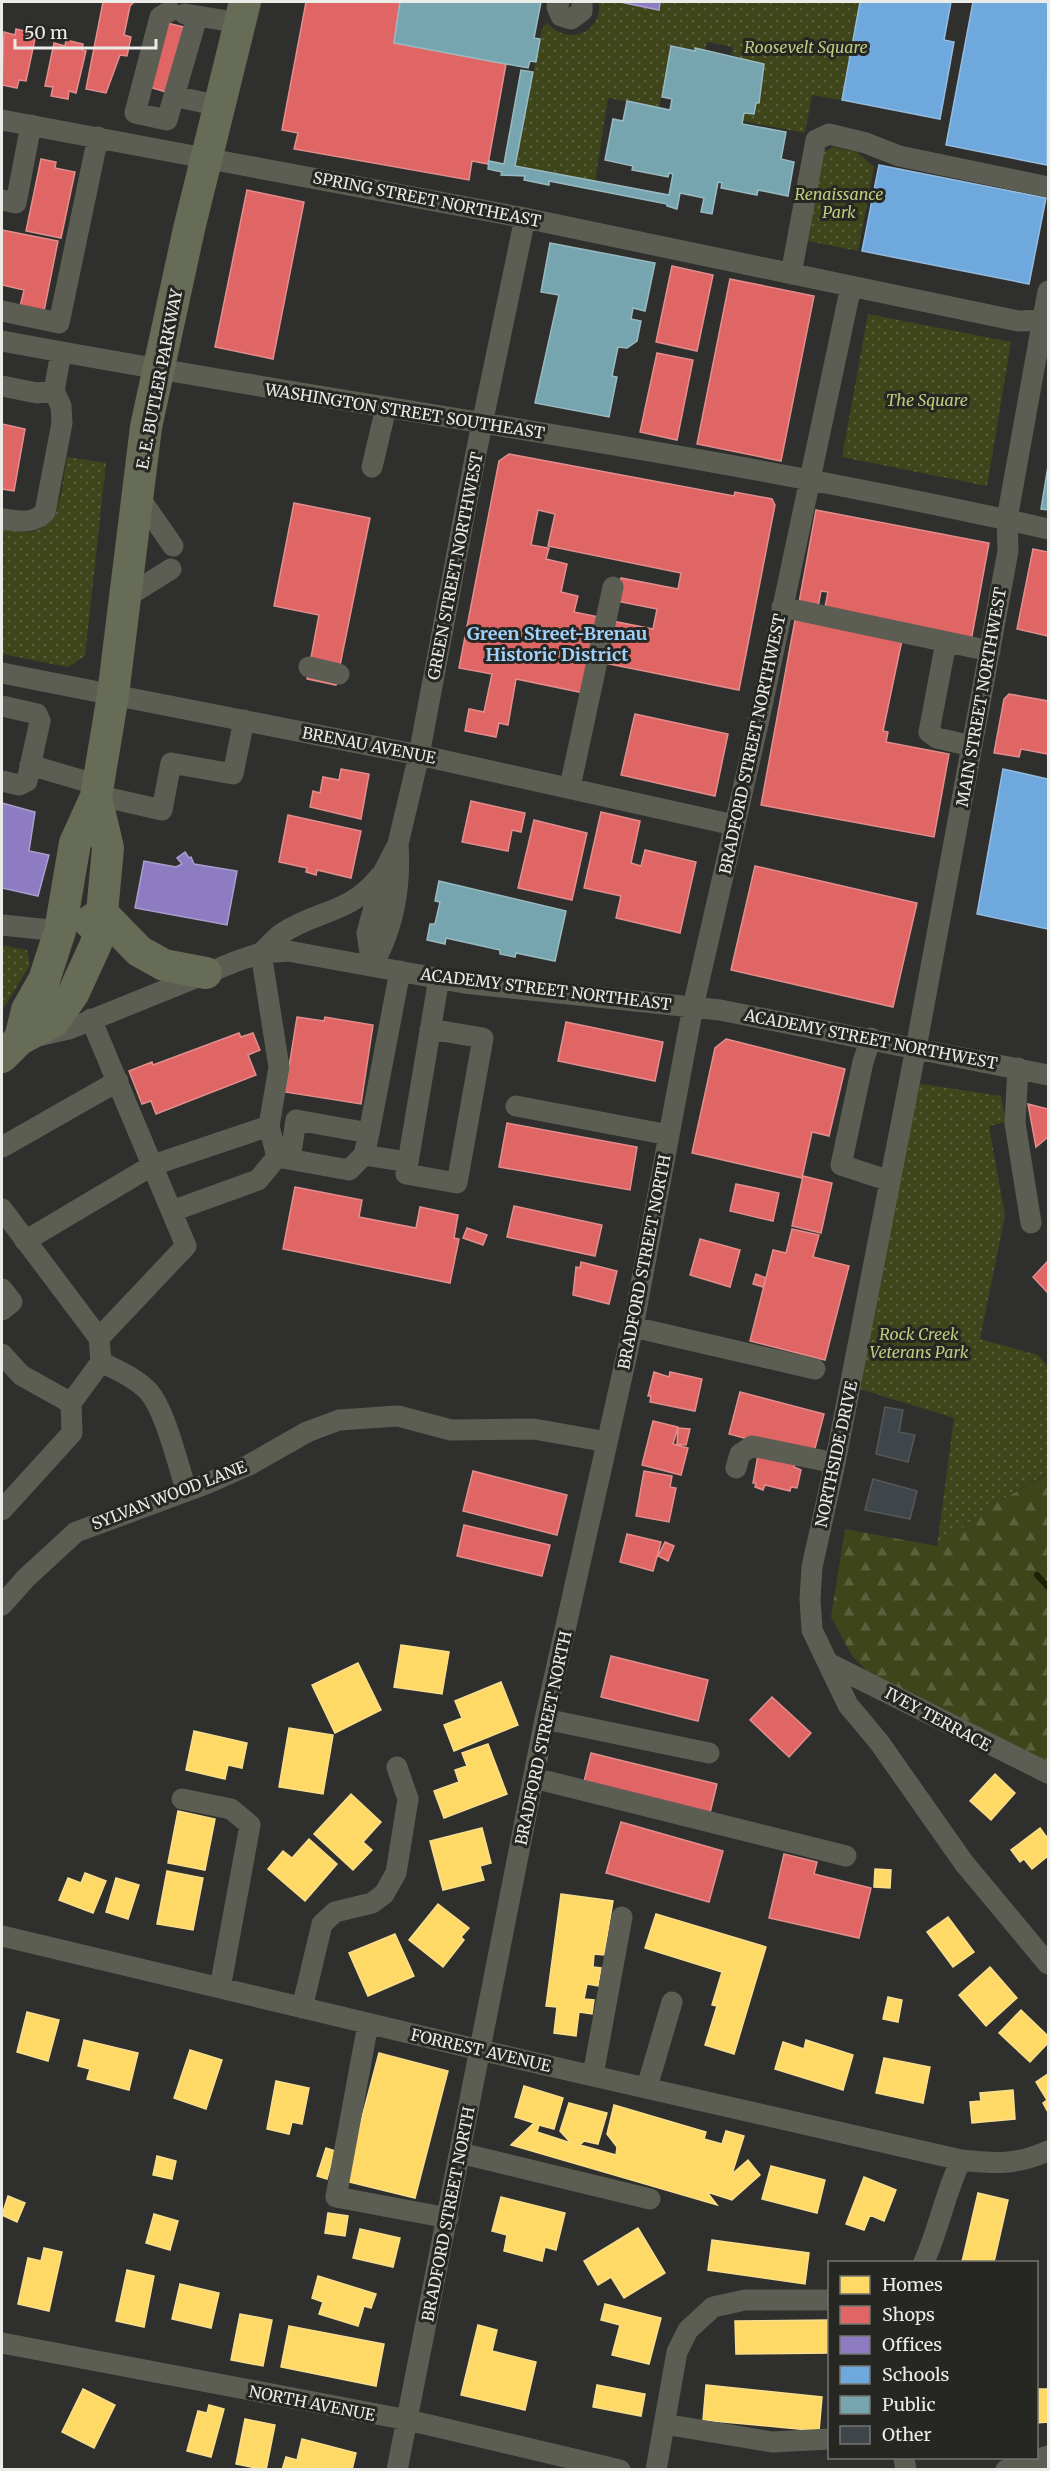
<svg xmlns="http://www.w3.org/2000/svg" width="1050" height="2471" viewBox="0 0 1050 2471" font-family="Merriweather,serif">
	<defs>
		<pattern id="forest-firs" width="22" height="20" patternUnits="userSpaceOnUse" patternTransform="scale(1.5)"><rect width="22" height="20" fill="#3e451b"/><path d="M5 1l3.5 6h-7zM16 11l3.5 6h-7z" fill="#5a603c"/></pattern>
		<pattern id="park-dots" width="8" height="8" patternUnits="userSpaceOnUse" patternTransform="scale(1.5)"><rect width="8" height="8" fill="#3e451b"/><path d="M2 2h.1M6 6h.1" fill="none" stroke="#5a603c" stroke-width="1.8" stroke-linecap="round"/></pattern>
	</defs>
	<rect width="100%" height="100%" fill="#2f302d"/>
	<path fill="url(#forest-firs)" d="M1048 1474V1774L887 1691 852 1656 831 1617 845 1529 937 1546 994 1504Z"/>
	<path fill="url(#park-dots)" d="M599 2H620L658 9 660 2H860L842 100 812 95 805 133 743 121 744 113 754 114 764 64 740 60V57L732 55 733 47 707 42 705 50 671 47 659 108 608 98 595 181 515 166 542 29 547 23C568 46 602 34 599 2Z
		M833 147 857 152 874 167 858 251 803 240 824 152Z
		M868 314 1011 342 987 486 842 457Z
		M67 457 106 463 85 656 68 667 2 654V528C10 529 21 533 30 532 62 528 62 481 67 457Z
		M2 945 27 950 30 965 2 1011Z
		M909 1082 1001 1096 1006 1122 989 1126 1005 1216 980 1339 1038 1355 1048 1367V1473L994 1504 937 1546 954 1418 850 1386Z"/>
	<path fill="#ffd966" stroke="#f9df8d" stroke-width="1.5" d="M401 1645 449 1652 442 1694 394 1687Z
		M358 1663 381 1710 335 1733 312 1685Z
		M501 1682 518 1725 454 1751 444 1725 462 1718 455 1701Z
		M289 1728 333 1735 323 1794 279 1787Z
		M194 1731 247 1743 242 1768 228 1765 225 1779 186 1770Z
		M488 1744 507 1794 444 1818 434 1791 459 1782 455 1770 467 1766 462 1753Z
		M995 1774 1015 1793 991 1820 970 1801Z
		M351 1794 381 1822 363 1842 372 1850 353 1870 314 1834Z
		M178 1811 215 1819 205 1870 168 1863Z
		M482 1828 491 1863 480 1866 484 1880 443 1890 430 1841Z
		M1040 1828 1048 1839V1856L1032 1869 1024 1859 1020 1862 1011 1850Z
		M309 1839 337 1864 305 1901 268 1869 283 1851 292 1858Z
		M875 1869 891 1870 890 1888 874 1887Z
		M167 1871 203 1878 193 1930 157 1924Z
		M85 1873 106 1881 93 1913 59 1900 68 1878 81 1883Z
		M116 1878 139 1885 128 1919 106 1912Z
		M561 1894 613 1901 604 1955 594 1954 593 1967 601 1968 598 1986 587 1984 584 1999 594 2000 592 2014 579 2012 576 2036 554 2033 557 2007 546 2006Z
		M438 1904 469 1928 461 1937 464 1940 443 1967 409 1940Z
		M656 1914 766 1947 734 2054 705 2045 717 2006 712 2005 722 1972 645 1948Z
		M948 1917 974 1952 953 1967 927 1932Z
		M395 1934 414 1976 368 1996 349 1953Z
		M990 1967 1017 1998 986 2026 959 1995Z
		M888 1997 902 2000 898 2022 883 2019Z
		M1021 2010 1048 2036V2043L1030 2062 999 2033Z
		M27 2012 59 2020 48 2061 17 2052Z
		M84 2040 138 2053 129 2090 87 2079 90 2069 78 2066Z
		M806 2040 853 2055 843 2090 775 2069 783 2042 804 2049Z
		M190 2050 222 2060 206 2109 174 2098Z
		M379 2053 448 2071 415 2198 345 2181Z
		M884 2058 930 2067 923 2103 876 2093Z
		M1048 2074V2112L1043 2103 1047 2100 1036 2082Z
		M276 2081 309 2088 302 2124 292 2122 289 2134 267 2129Z
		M524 2086 563 2098 554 2129 539 2125 537 2132 571 2143 560 2131 569 2103 607 2113 598 2144 584 2141 580 2145 616 2155 617 2147 607 2134 614 2105 706 2132 704 2139 722 2144 726 2131 744 2136 732 2174 748 2160 760 2175 732 2200 707 2192 717 2205 511 2145 534 2123 515 2117Z
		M1013 2090 1015 2119 972 2123 970 2102 981 2101 980 2093Z
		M326 2148 335 2151 327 2179 317 2176Z
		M157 2156 176 2161 172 2179 153 2175Z
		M771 2166 825 2180 817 2213 762 2199Z
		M864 2177 896 2190 884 2221 870 2215 864 2230 846 2224Z
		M978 2193 1008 2200 994 2262H962Z
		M8 2196 25 2203 17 2222 2 2215Z
		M501 2197 565 2213 556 2250 545 2247 542 2261 504 2251 507 2235 492 2231Z
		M328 2213 348 2216 345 2236 325 2233Z
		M154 2214 178 2221 170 2250 146 2243Z
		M638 2228 665 2273 624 2298 611 2277 598 2285 584 2261Z
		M360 2229 400 2238 393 2267 353 2258Z
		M712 2240 809 2253 805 2284 708 2270Z
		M44 2248 62 2252 49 2311 18 2304 28 2258 41 2261Z
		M127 2270 154 2276 144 2327 116 2321Z
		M318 2276 376 2294 371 2308 364 2306 358 2326 319 2314 323 2302 312 2298Z
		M180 2284 219 2293 211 2328 172 2319Z
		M605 2304 661 2318 649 2364 612 2355 620 2325 601 2320Z
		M240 2314 272 2320 263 2366 231 2360Z
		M830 2320V2353L736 2354 735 2321Z
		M478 2325 497 2330 492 2351 536 2362 525 2410 461 2395Z
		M289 2326 384 2344 376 2386 281 2367Z
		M597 2385 645 2394 641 2416 593 2407Z
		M706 2385 822 2397 819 2431 703 2420Z
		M83 2389 115 2405 94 2448 62 2432Z
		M1036 2389H1048V2422L1036 2423Z
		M209 2405 224 2409 211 2457 187 2451 198 2411 207 2413Z
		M245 2419 275 2425 266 2470 236 2464Z
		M302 2439 356 2453 352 2470H282L286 2457 297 2460Z"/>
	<path fill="#e06666" stroke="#e38e8d" stroke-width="1.5" d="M103 2H134L130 6 124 35 131 37 127 56 120 55 106 93 86 89Z
		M306 2H400L394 43 506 64 488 164 472 161 469 180 294 149 298 133 282 130Z
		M163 22 184 27 166 92 146 86Z
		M16 29 33 33 32 38 35 39 26 81 19 80 17 88 2 85 4 32 15 35Z
		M66 40 83 44 82 50 86 51 76 93 69 91 68 99 51 96 53 87 45 86 54 43 65 46Z
		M41 159 56 162 55 168 75 172 61 238 26 231Z
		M247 190 304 202 273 359 215 347Z
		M2 230 58 241 43 316 19 311 24 290 2 285Z
		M672 266 713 275 697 351 656 342Z
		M730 279 814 296 781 461 697 444Z
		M657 353 693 360 677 440 640 432Z
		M2 424 25 429 14 491 2 489Z
		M509 454 734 496 735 492 772 499 775 505 739 690 604 663 612 621 653 629 657 609 616 601 621 578 678 589 681 573 548 546 555 514 538 510 531 545 549 548 546 559 567 564 561 592 578 596 574 612 599 617 584 693 516 679 508 725 499 723 496 737 465 731 469 709 484 712 492 674 459 668 499 461Z
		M294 503 370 518 336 685 307 679 319 615 274 606Z
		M816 510 989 543 971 641 825 607 828 592 821 591 817 612 798 608Z
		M1033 549 1048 552V636L1017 629Z
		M795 620 902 640 883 731 888 732 886 742 949 754 934 837 761 805Z
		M1009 694 1048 701V754L1021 749 1019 757 994 753 1004 699Z
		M635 714 728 734 715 796 621 775Z
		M341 769 369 774 361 819 310 807 313 791 320 793 323 777 339 780Z
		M471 801 525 813 521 832 512 830 508 851 462 842Z
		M601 812 640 821 631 863 641 866 645 850 696 862 680 933 616 918 621 896 584 888Z
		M288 815 361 831 351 878 317 870 316 875 306 872 307 868 279 862Z
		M534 820 587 833 572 900 518 888Z
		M755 866 917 903 893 1007 731 970Z
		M297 1017 324 1021 325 1017 373 1025 361 1104 285 1092Z
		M566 1022 663 1042 655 1081 558 1061Z
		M239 1033 241 1037 253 1033 260 1050 248 1055 256 1075 156 1114 151 1101 142 1104 129 1071 152 1062 153 1065Z
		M726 1039 845 1069 829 1136 812 1132 802 1178 692 1153 715 1048Z
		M1028 1104 1048 1109V1137L1036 1147Z
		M507 1123 637 1147 630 1190 499 1167Z
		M803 1176 832 1183 821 1233 792 1226Z
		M736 1184 779 1193 773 1221 730 1211Z
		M295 1187 362 1200 359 1217 416 1228 420 1207 458 1215 454 1238 459 1239 450 1283 283 1249Z
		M514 1206 602 1225 595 1256 507 1237Z
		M467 1228 487 1235 483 1245 463 1238Z
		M792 1229 819 1235 813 1257 849 1266 825 1360 750 1341 773 1250 786 1253Z
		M700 1239 740 1250 730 1287 690 1275Z
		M1048 1261V1293L1033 1277Z
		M581 1262 617 1271 609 1304 573 1295 576 1267 580 1268Z
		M756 1274 766 1278 763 1287 753 1284Z
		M654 1372 669 1377 670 1372 702 1379 695 1411 650 1402 651 1396H648Z
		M740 1392 824 1414 813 1456 729 1434Z
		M653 1421 678 1427 673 1444 688 1448 681 1475 642 1465Z
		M678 1428 690 1429 686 1445 677 1444Z
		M758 1455 795 1463 794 1467 801 1470 797 1488 791 1487 790 1491 765 1485 763 1490 755 1487 756 1483H753Z
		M473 1471 567 1495 557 1535 463 1511Z
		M644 1471 672 1476 670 1487 676 1488 669 1522 636 1516Z
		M464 1525 550 1545 542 1576 457 1556Z
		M627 1534 661 1542 653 1571 620 1562Z
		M665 1542 674 1546 668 1561 658 1556Z
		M611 1656 708 1680 698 1721 601 1697Z
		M772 1697 811 1733 789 1757 750 1720Z
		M591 1753 717 1784 709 1817 583 1786Z
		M621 1822 723 1851 709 1902 606 1873Z
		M784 1854 817 1862 814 1874 871 1888 859 1938 769 1918Z"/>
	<path fill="#8e7cc3" stroke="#aa9ece" stroke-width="1.5" d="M620 2H660L659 10Z
		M2 803 35 812 29 851 49 855 38 896 2 888Z
		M185 852 189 858 191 857 194 864 237 871 227 925 135 908 144 861 176 867 182 864 177 858Z"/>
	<path fill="#6fa8dc" stroke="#94bce0" stroke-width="1.5" d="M860 2H951L944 40 954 42 940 119 842 100Z
		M973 2H1048L1047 165 946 145Z
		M879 165 1046 198 1029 284 862 251Z
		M1003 769 1048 779V929L977 914Z"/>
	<path fill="#76a5af" stroke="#99bac0" stroke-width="1.5" d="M400 2H541L534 38 540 39 536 62 530 61 528 68 394 43Z
		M671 46 695 51V48L764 64 759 103H756L754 114 744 113 742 124 786 132 781 159 794 162 788 196 758 190 757 195 721 188 722 183 718 182 712 214 701 212 704 198 680 193 677 209 667 206V204L549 181V185L524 180 525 176 501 175 502 172 488 169 489 161 504 164 521 70 533 72 515 166 669 195 673 174 669 173 668 177 632 170 633 166 605 160 613 119 623 121 627 101 670 110 672 99 662 97Z
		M550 243 655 263 645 311 633 308 631 319 641 321 637 341 627 348 618 347 612 376 617 377 609 417 535 403 559 295 541 292Z
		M1048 466V510L1041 509Z
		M439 881 566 911 555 961 516 953 515 957 500 954V950L446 938 445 944 427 940 430 924H435L440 902 435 901Z"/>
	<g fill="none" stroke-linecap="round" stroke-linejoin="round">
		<path stroke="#1d2104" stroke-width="6" d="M1037 1575 1048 1587"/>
	</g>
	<path fill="#3e464b" stroke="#565756" stroke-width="1.5" d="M885 1407 903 1410 899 1432 915 1435 908 1462 876 1454Z
		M873 1479 917 1491 910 1519 865 1510Z"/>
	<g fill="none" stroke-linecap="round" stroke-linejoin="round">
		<path stroke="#5c5e53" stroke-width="21" d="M559 2 557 7 561 16 571 19 582 11V2
			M170 11 160 17 135 113 167 120 197 17
			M185 14 240 23
			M174 96 219 106
			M2 120 525 218 1018 321 1048 320
			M2 200 16 203 31 125
			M791 274 816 140 829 134 866 143 899 156 1048 187
			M1048 291 1007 519 1008 551 916 1048 835 1463 812 1567 810 1599 812 1630 848 1705 879 1742 964 1863 1048 1964
			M2 311 59 323 98 137
			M2 341C350 406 703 451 1048 529
			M2 386 37 393 54 391
			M372 467 386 408
			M137 494 173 546
			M2 519C18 521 33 525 45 512L62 423 61 406 54 391 61 353
			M123 599 171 569
			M782 607 990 651
			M946 642 929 732 937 738 972 746
			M309 667 339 674
			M2 673 419 755 734 825
			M2 706 37 714 40 721 27 781 19 785 2 781
			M30 765 98 785
			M570 787 613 587
			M96 795 162 810 171 763 233 774 244 720
			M2 925 60 931
			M372 966 367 933 384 871 398 844 419 755 476 453 525 218
			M372 966C394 928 401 887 398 844
			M430 1029 483 1038 457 1183 406 1174 439 978
			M42 1035 69 1029 237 961 261 953 288 951 464 983 720 1010 1048 1075
			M871 1038 863 1062 841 1165 890 1181
			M1018 1068 1015 1123 1031 1223
			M516 1106 669 1135
			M269 1126 277 1157 349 1170 364 1155 369 1133
			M2 1147 118 1081
			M364 1155 408 1162
			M290 1159 296 1120 369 1133 400 971
			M2 1209 99 1338 186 1246 91 1019
			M172 1211 258 1180 277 1157
			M25 1241 153 1165 269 1126 279 1067 261 953C268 947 274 939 281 934 318 909 349 915 380 876
			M2 1289 12 1302 2 1310
			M633 1327 815 1369
			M2 1354 21 1375 71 1403
			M101 1362C117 1370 136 1378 149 1392 165 1410 178 1465 186 1489
			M736 1468 740 1454 752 1446 835 1463
			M2 1510 72 1433 71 1403 101 1362 99 1338
			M2 1605 26 1578 76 1532 206 1484 249 1465 307 1432 339 1420 398 1416 451 1430 534 1429 607 1442
			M828 1663 1048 1773
			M545 1719 709 1753
			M534 1778 846 1856
			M182 1799 231 1809 250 1825 220 1988
			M2 1936 480 2050 961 2160C996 2164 1016 2165 1048 2151
			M302 2008 322 1924 335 1912 372 1903 384 1894 396 1873 408 1799 397 1767
			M368 2024 336 2197 448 2218
			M593 2075 622 1917
			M647 2087 672 2002
			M460 2153 650 2199
			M924 2262C939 2229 945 2193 961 2160
			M2 2343 408 2420 620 2470
			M664 2424 772 2442 830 2439
			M904 2458 906 2470
			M397 2470 545 1719 633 1327 693 1007 760 715 851 286
			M656 2470 677 2352 688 2330 713 2307 745 2300H830
			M1006 2470 1048 2456"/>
		<path stroke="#676c57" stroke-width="32" d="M89 922 102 913 139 951 164 965 206 973
			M20 1039 27 1010 44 980 60 931 75 843 96 797 113 695 146 427 189 229 245 2
			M2 1057 20 1039 54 1021 73 994 96 944 102 913 108 848 96 797"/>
	</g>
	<g text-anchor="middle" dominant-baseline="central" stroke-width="6" stroke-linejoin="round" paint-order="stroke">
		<g font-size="16" font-style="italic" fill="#bdcd7f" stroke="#262723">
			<text x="806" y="47">Roosevelt Square</text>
			<text x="839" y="194">Renaissance<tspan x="839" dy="18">Park</tspan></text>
			<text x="927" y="400">The Square</text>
			<text x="919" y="1334">Rock Creek<tspan x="919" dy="18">Veterans Park</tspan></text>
		</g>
		<g font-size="16" fill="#ebece8" stroke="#262723">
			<text transform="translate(427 199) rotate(11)">SPRING STREET NORTHEAST</text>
			<text transform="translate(159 379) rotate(-79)">E. E. BUTLER PARKWAY</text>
			<text transform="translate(405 411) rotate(9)">WASHINGTON STREET SOUTHEAST</text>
			<text transform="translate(455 566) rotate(-79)">GREEN STREET NORTHWEST</text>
			<text transform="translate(981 697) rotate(-80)">MAIN STREET NORTHWEST</text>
			<text transform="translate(752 744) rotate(-78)">BRADFORD STREET NORTHWEST</text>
			<text transform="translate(369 745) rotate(11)">BRENAU AVENUE</text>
			<text transform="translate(546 989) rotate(7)">ACADEMY STREET NORTHEAST</text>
			<text transform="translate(871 1039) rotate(11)">ACADEMY STREET NORTHWEST</text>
			<text transform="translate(644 1262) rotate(-79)">BRADFORD STREET NORTH</text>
			<text transform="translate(836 1454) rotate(-78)">NORTHSIDE DRIVE</text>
			<text transform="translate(169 1495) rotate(-21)">SYLVAN WOOD LANE</text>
			<text transform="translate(938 1719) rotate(28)">IVEY TERRACE</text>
			<text transform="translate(543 1738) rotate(-78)">BRADFORD STREET NORTH</text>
			<text transform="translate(481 2050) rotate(13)">FORREST AVENUE</text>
			<text transform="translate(448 2214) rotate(-79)">BRADFORD STREET NORTH</text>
			<text transform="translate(312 2403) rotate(11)">NORTH AVENUE</text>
		</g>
		<g font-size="18" font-weight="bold" fill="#a0d1fc" stroke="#262723">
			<text x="557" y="633">Green Street-Brenau<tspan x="557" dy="21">Historic District</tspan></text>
		</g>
	</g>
	<rect width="1050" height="2471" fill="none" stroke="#ebece8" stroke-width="6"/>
	<rect x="828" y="2261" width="210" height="198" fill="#262723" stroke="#757672" stroke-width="1.5"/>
	<rect x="840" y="2276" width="30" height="18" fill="#ffd966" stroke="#757672" stroke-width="1.5"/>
	<text x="882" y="2291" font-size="18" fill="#ebece8">Homes</text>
	<rect x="840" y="2306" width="30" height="18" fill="#e06666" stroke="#757672" stroke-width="1.5"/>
	<text x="882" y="2321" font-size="18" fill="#ebece8">Shops</text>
	<rect x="840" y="2336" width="30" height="18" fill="#8e7cc3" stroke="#757672" stroke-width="1.5"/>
	<text x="882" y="2351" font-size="18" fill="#ebece8">Offices</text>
	<rect x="840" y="2366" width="30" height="18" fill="#6fa8dc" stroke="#757672" stroke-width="1.5"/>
	<text x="882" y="2381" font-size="18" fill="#ebece8">Schools</text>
	<rect x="840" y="2396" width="30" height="18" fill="#76a5af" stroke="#757672" stroke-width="1.5"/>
	<text x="882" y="2411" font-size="18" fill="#ebece8">Public</text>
	<rect x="840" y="2426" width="30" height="18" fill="#3e464b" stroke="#757672" stroke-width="1.5"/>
	<text x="882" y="2441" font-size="18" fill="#ebece8">Other</text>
	<path d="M15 39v9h141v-9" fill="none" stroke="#ebece8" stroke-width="3"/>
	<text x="24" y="39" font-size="18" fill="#ebece8" stroke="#262723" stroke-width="4.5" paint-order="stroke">50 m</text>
</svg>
